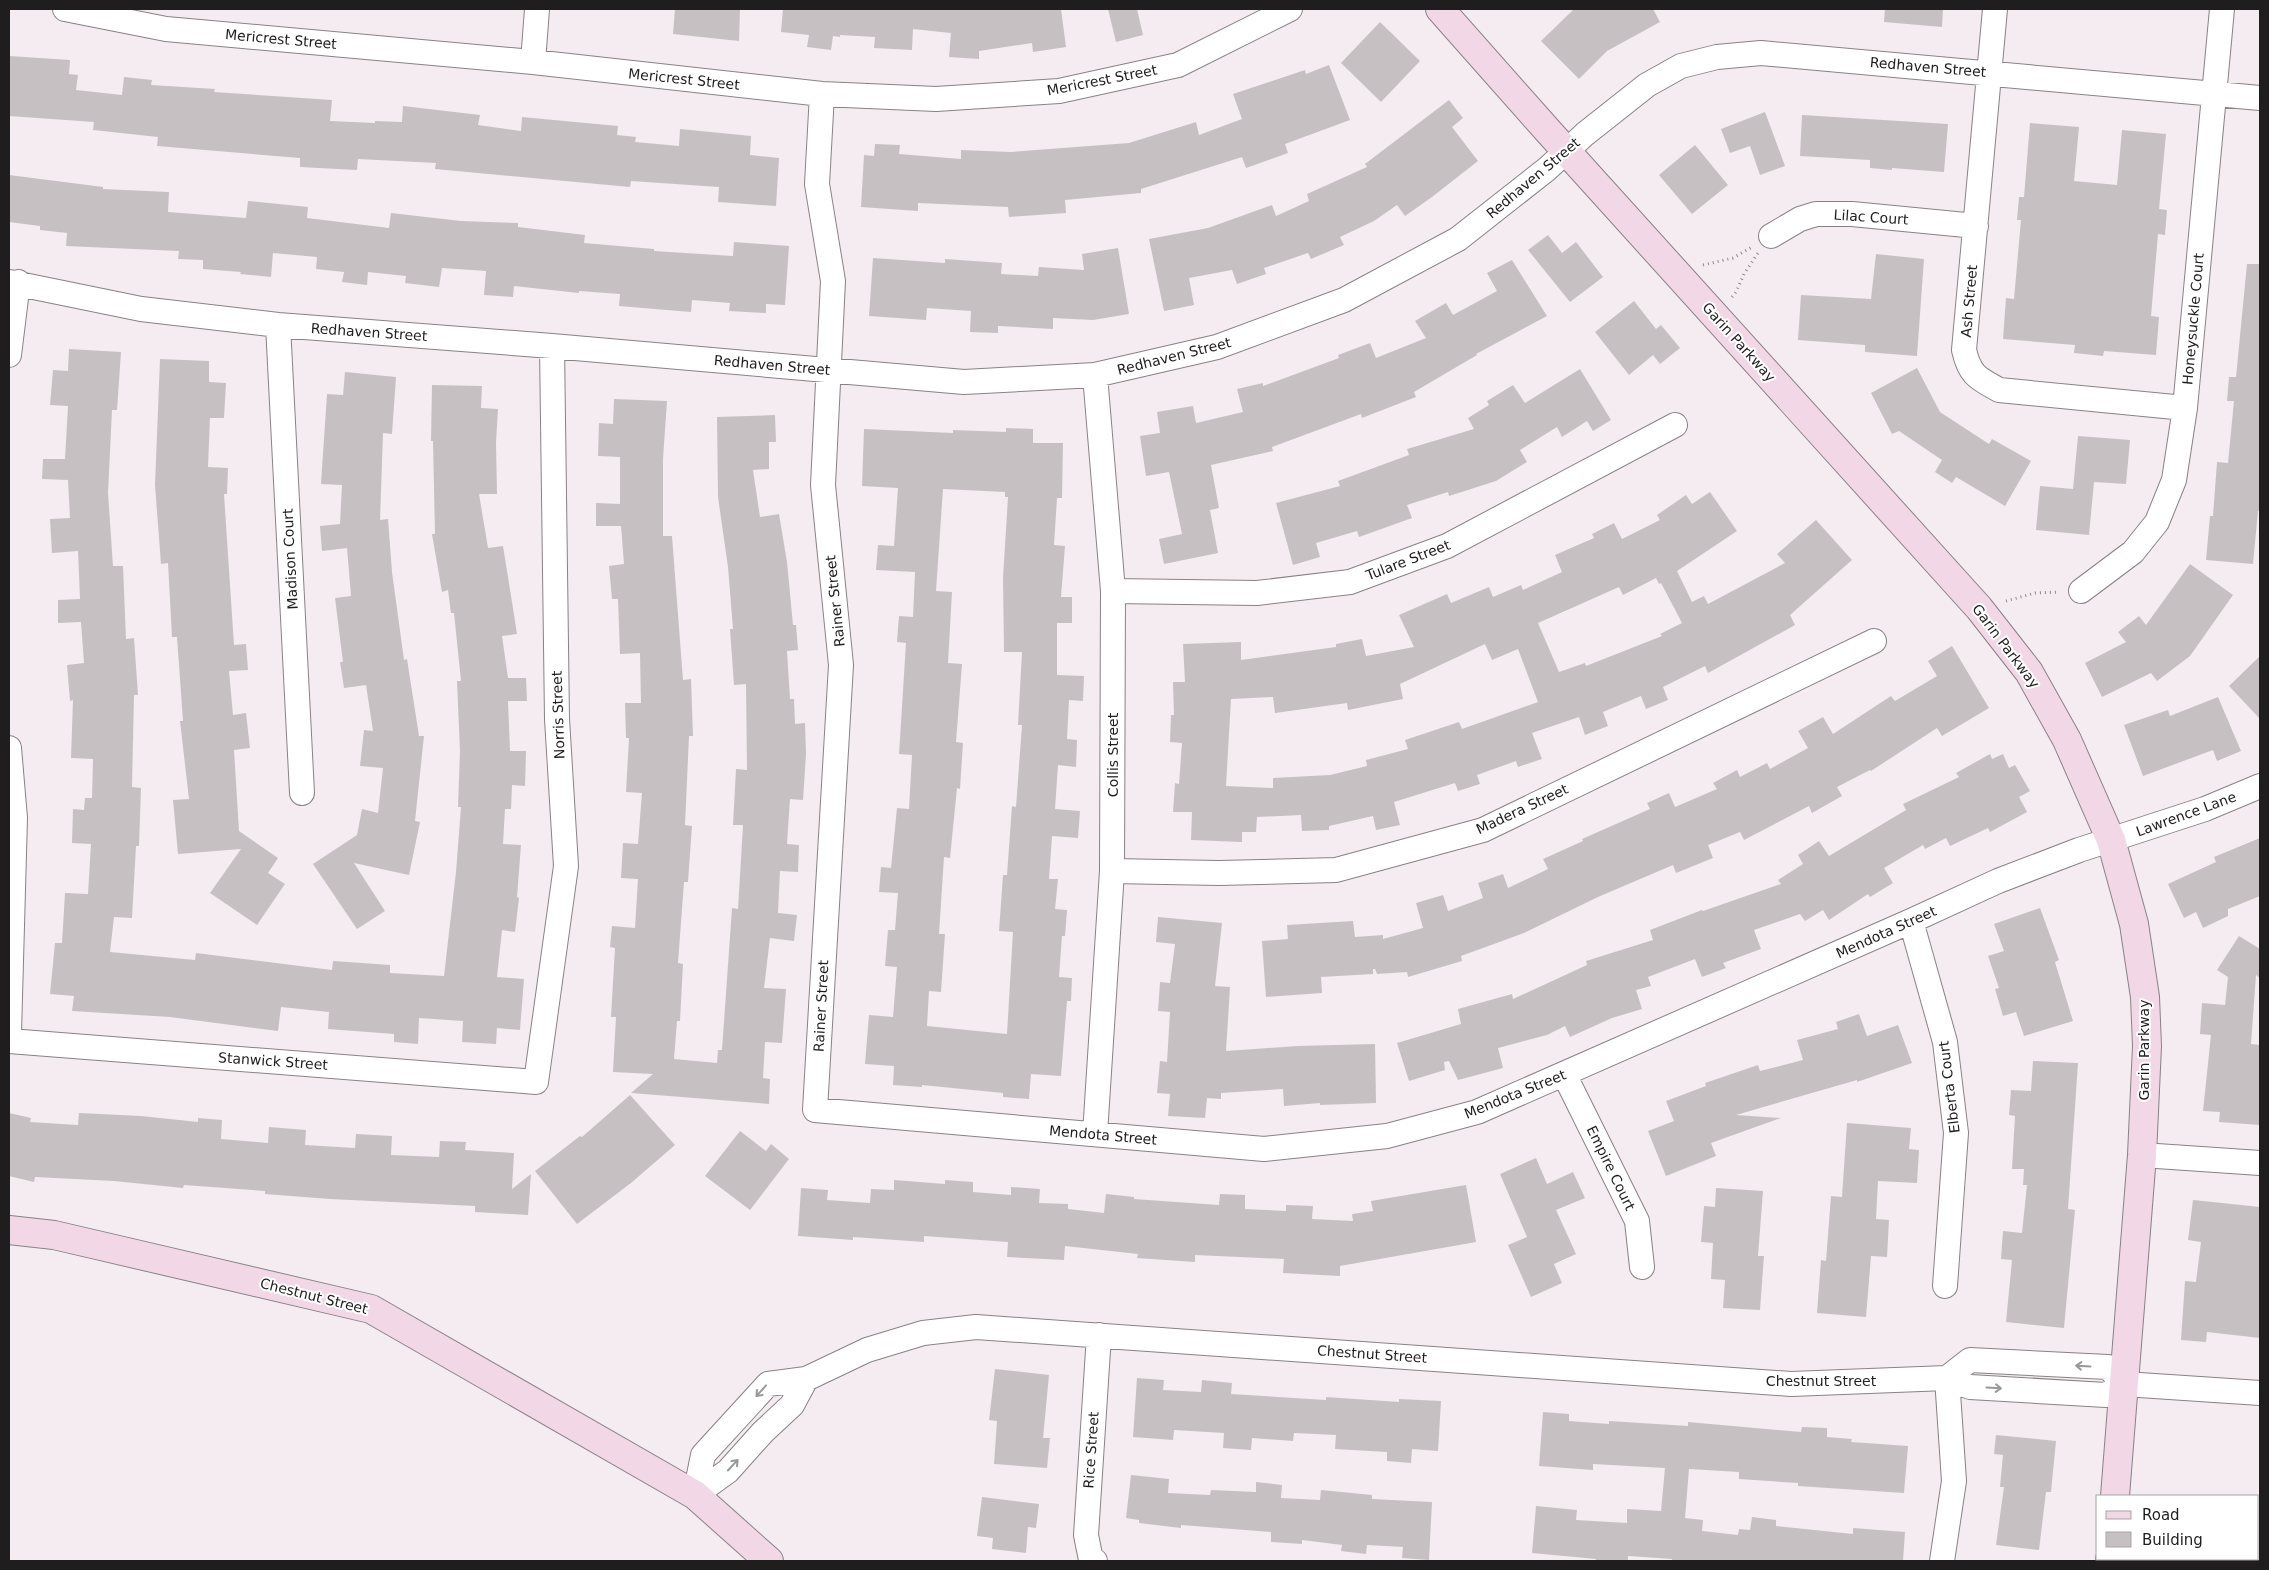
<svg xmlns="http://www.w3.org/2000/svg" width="2269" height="1570" viewBox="0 0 2269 1570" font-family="'DejaVu Sans',sans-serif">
	<rect width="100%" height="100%" fill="#f4ecf0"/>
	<path fill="#c7c0c3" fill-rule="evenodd" d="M675 9H740L739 41 673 34Z
		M783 9H1061L1066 47 1033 52 1032 43 979 51V59L949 57 951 33 913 29 912 50 874 48 875 37 840 35V37L833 36 831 50 807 47 809 35 781 32Z
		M1108 9H1137L1143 35 1116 42Z
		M1574 9H1653L1660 22 1607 51 1579 79 1541 41Z
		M1885 9H1943L1942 27 1884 22Z
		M1380 22 1420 61 1381 102 1341 63Z
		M9 56 70 60 69 74 78 75 76 90 122 95 124 77 152 80 151 85 215 89 214 92 332 100 330 121 375 123V121L402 122 403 106 480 115 478 125 521 131 522 117 618 126 617 135 636 137 635 142 679 146 680 129 751 136 750 155 779 158 776 206 718 202 719 187 631 181 630 187 435 169 436 163 358 159 357 170 300 167V158L157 146 158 137 93 130 94 122 9 116Z
		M1329 65 1350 120 1285 144 1288 153 1246 168 1242 157 1141 189V193L1065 200 1066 213 1009 217 1008 207 918 203V211L861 207 864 155 874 156 875 144 900 145 899 154 961 159V150L1011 152 1129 143 1196 122 1199 135 1242 119 1233 94 1305 70 1306 74Z
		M1449 100 1463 118 1452 127 1478 161 1432 197 1405 216 1397 205 1374 221 1340 237 1344 245 1311 259 1308 253 1264 268 1266 274 1237 284 1232 270 1189 278 1194 305 1164 311 1149 239 1208 228 1272 205 1276 216 1309 201 1307 194 1367 167 1365 164Z
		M1765 112 1785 166 1760 175 1750 146 1730 153 1721 129Z
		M1802 115 1948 124 1944 172 1892 168V170L1870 168V160L1800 156Z
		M2030 123 2079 127 2074 181 2117 185 2122 130 2166 134 2159 209 2167 210 2165 235 2158 234 2151 316 2159 317 2156 355 2104 351 2103 356 2074 353 2075 345 2003 339 2006 298 2014 299 2021 220H2017L2019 197H2024Z
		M1695 145 1728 185 1692 214 1659 175Z
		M9 175 103 187V189L169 192 168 212 246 218 248 201 308 207 307 218 389 228 391 213 461 221 518 223V227L585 235 584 243 654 249V251L733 256 734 242 789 246 785 305 766 304V313L729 311 730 303 692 300 691 312 619 306 620 294 579 291V293L514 286 513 297 484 295 486 271 442 268 439 287 405 283 406 276 368 272 367 285 342 282 344 272 316 269 317 257 273 253 271 277 240 274 241 272 203 269V260L178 259 179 251 66 246 67 233 40 230V226L9 222Z
		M1548 235 1562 253 1576 242 1603 277 1570 302 1528 250Z
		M1118 248 1129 314 1093 320 1053 318V329L998 326V333L970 332 971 311 927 308 926 320 869 316 873 258 945 263V259L1002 263 1001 274 1038 276 1039 267 1084 270 1082 254Z
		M1876 254 1924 259 1917 356 1865 352V345L1798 340 1801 295 1871 299Z
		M1512 260 1547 316 1476 354 1477 355 1414 392 1416 397 1362 418 1361 414 1272 447 1273 451 1211 465 1219 508 1210 510 1218 553 1164 564 1159 539 1182 534 1169 472 1146 476 1140 436 1160 433 1157 412 1193 406 1196 423 1243 412 1237 389 1263 383V386L1339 358 1338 355 1370 343 1376 358 1426 338 1415 321 1446 303 1453 315 1497 291 1487 273Z
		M2247 264H2260V511H2258L2253 564 2206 560 2210 516H2213L2217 462 2228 463 2234 401H2227L2229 377H2236Z
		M1634 301 1656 329 1661 325 1680 348 1660 364 1653 355 1629 375 1595 332Z
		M69 349 121 352 117 410H112L108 493 113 566H123L126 639 134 638 138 695H134L132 787 141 788 139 846H136L132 918 114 917 110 952 195 960 196 953 332 970 333 961 390 965V973L444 976 456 872 461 807H458L460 751 457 681H461L454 613H451L448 590 442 592 432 534H435L433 441H431L432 385 482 386 481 408 498 409 496 443 497 494H479L488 548 503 546 512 602 517 634 502 636 508 678H526L527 701H508L510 751H526L525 786 512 785 511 809H505L503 844 521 845 517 897 519 898 515 932 502 930 497 977 524 979 520 1030 497 1028 496 1044 462 1042 463 1021 419 1018 418 1044 394 1042V1034L328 1029 329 1012 281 1007 278 1031 170 1017 72 1011 74 996 50 994 55 943H62L65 893 88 894 91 844 72 843 73 809 84 810 85 798H92L93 759 71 758 73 700 70 701 67 665 84 663 81 622 58 623V600L80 599 78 551 52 553 50 519 70 518 68 480 42 479 43 459H65L68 406 50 405 53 370 68 371Z
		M160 359 209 361V382L226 383 224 418H210L208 467 228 468 227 494H224L234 645 246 644 248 670 229 671 233 715 246 713 250 748 234 750 239 831 278 858 268 873 285 884 257 925 210 893 241 849 178 854 173 800 189 799 180 721H183L177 637H172L168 563 161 564 155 485Z
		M1917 368 1940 412 1989 444 1992 439 2031 461 2005 506 1956 477 1952 483 1935 472 1942 460 1899 431 1892 434 1871 393Z
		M1580 369 1611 420 1593 431 1587 421 1562 437 1557 427 1520 450 1527 462 1496 481 1449 496 1448 492 1407 505 1412 518 1359 537 1357 531 1316 543 1320 557 1293 565 1276 503 1340 486 1338 481 1409 455 1407 449 1474 429 1468 418 1489 405 1487 401 1513 385 1525 403Z
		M345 372 396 377 392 434 383 433 380 520 388 519 392 572 404 660 407 659 419 736H424L415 821 420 822 409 875 354 863 385 911 357 929 313 864 357 835 362 809 378 813 383 768 360 766 364 730 373 731 366 685 344 688 340 662H343L335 598 351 596 347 548 322 551 320 526 340 524 342 485 321 484 327 394 343 395Z
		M614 399 667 401 663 459V536H672L683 680 691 679 693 736H689L685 825 692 826 688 882H684L678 963 683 964 680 1021H677L674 1059 717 1063 718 1050H722L732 908 738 909 743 825H733L736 769 747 770 746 684 734 685 730 629H733L728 567 718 497 717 417 775 415 776 442H769V469L753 470 760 517 779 514 787 562 793 625H796L798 650 787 651 790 699H794L795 724 805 723 806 754 803 800 790 799 787 844 799 845 798 872 780 871 778 913 797 915 794 941 770 938 764 988 786 989 782 1043 765 1042 763 1078 770 1079 769 1104 631 1093 653 1074 613 1072 616 1017H611L615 948 610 947 612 926 635 928 638 879 621 878 623 843 638 844 642 793 626 792 629 738H626L625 703H641L640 653 620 654 618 599H612L609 566 624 564 621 526H596V503L620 504V457L598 456 599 423 613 424Z
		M1006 428 1033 429V443H1063L1062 498H1057L1054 545 1065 546 1061 597H1072V623H1057V675L1084 676 1083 701 1069 700 1067 739 1077 740 1076 767 1058 765 1055 809 1080 811 1078 838 1052 836 1049 879H1058L1055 909 1067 910 1065 936H1062L1059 977 1072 978 1071 1001H1067L1061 1076 1031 1074 1029 1099 1003 1097V1093L922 1085V1087L893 1085 894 1066 865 1064 869 1015 893 1017 897 967 885 966 888 930H895L898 893 879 892 881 867 891 868 897 808 909 809 912 755 899 754 906 643 897 642 899 616 913 617 915 572 876 570 878 545 894 546 898 488 862 486 864 429 953 433V430L1006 432ZM943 489 1005 492V497H1008L1003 578 1004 652H1022L1018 725H1022L1016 807 1012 806 1007 875H1003L999 931 1013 932 1007 1034 927 1026 929 991 941 992 945 934H939L944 857 950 858 957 788 960 789 963 743 956 742 962 664 948 663 952 592 936 591Z
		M2078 436 2130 440 2126 484 2094 482 2089 535 2036 530 2040 486 2073 489Z
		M1710 492 1737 531 1677 571 1692 602 1704 596 1708 604 1785 563 1777 554 1816 520 1852 560 1790 615 1795 625 1708 673 1705 666 1663 687 1668 700 1646 709 1641 696 1603 712 1608 726 1585 735 1579 717 1532 733 1542 759 1518 767 1516 761 1477 775 1480 784 1458 791 1455 783 1394 802 1400 825 1376 830 1373 816 1329 826V830L1302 831 1301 815 1257 817 1256 832H1242V842L1191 840 1192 812H1173L1175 783 1179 784 1182 743 1170 742 1171 715H1174L1173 682H1185L1183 644 1241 642V660L1336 647V644L1362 639 1366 656 1414 647 1399 615 1447 594 1451 603 1489 587 1493 597 1521 585 1523 590 1562 572 1555 555 1594 538 1592 534 1614 523 1622 539 1660 520 1657 515 1686 495 1692 504ZM1656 578 1659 584 1661 583 1682 623 1660 634 1662 636 1586 666 1585 663 1559 672 1538 623 1619 587 1623 595ZM1485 644 1492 660 1518 649 1538 702 1462 729 1459 722 1405 740 1408 749 1366 760 1367 766 1330 775 1273 778V788L1226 786 1231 699 1273 697 1275 713 1347 703 1348 710 1403 699 1400 684Z
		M2190 564 2233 595 2190 656 2157 681 2151 673 2102 697 2085 663 2126 642 2118 632 2139 616 2146 625Z
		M1952 646 1989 708 1942 736 1937 728 1871 771 1870 770 1837 787 1842 796 1812 813 1809 806 1744 840 1740 832 1708 845 1713 858 1676 873 1673 865 1598 897 1524 933 1461 956 1462 961 1408 977 1407 972 1377 974 1375 969H1373V974L1321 977 1322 993 1266 997 1262 941 1288 939 1287 925 1353 921 1355 937 1383 935V939L1423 928 1416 903 1443 895 1448 911 1483 898 1478 883 1503 874 1508 888 1548 869 1543 859 1583 841 1582 839 1650 809 1647 803 1669 793 1675 807 1717 789 1713 783 1737 770 1740 777 1767 763 1770 769 1808 748 1798 731 1823 717 1833 734 1891 696 1895 701 1937 676 1928 661Z
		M2260 656V719L2229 686Z
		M2218 697 2241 751 2217 761 2213 750 2143 776 2124 725 2168 710 2170 716Z
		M1990 754 1992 759 2003 754 2009 768 2015 765 2030 791 2019 797 2027 812 1990 832 1988 828 1950 846 1946 838 1925 849 1923 845 1884 868 1893 883 1870 897 1868 894 1829 920 1823 910 1805 921 1800 914 1754 930 1761 949 1723 963 1726 968 1702 977 1695 959 1648 977 1651 986 1636 990 1642 1009 1612 1018 1570 1037 1565 1026 1547 1035 1498 1048 1503 1068 1458 1080 1449 1061 1444 1062 1445 1070 1409 1081 1397 1043 1461 1024 1458 1009 1512 994 1513 999 1587 965 1586 961 1653 940 1650 930 1702 910 1703 911 1781 884 1778 880 1803 864 1798 855 1819 841 1829 856 1906 810 1903 804 1959 777 1956 773Z
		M2260 838V896L2228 909V916L2203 928 2196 912 2184 918 2168 884 2216 862 2214 857Z
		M2040 908 2059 960 2055 962 2073 1021 2024 1036 2016 1012 2003 1016 1995 989 1999 988 1988 956 2004 951 1994 924Z
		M1158 917 1222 923 1215 986 1230 987 1226 1051 1297 1046 1375 1044 1376 1103 1320 1105V1103L1284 1106 1283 1089 1221 1093V1099L1207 1098 1205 1118 1168 1116 1170 1094 1157 1093 1160 1061 1167 1062 1170 1012 1158 1011 1160 982 1170 983 1175 944 1156 942Z
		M2239 936 2260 949V978L2256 975 2251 1044 2260 1045V1125L2219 1122 2220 1112 2203 1111 2211 1035 2200 1034 2202 1003 2225 1005 2228 977 2217 970Z
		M1859 1014 1867 1036 1898 1025 1912 1063 1857 1082V1080L1736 1115 1781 1118 1711 1143 1716 1156 1666 1176 1648 1131 1674 1121 1666 1101 1706 1086 1705 1083 1758 1065 1760 1071 1803 1060 1797 1040 1838 1029 1836 1022Z
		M2033 1061 2078 1063 2068 1209 2075 1210 2064 1328 2006 1322 2012 1260 2001 1259 2003 1231 2022 1233 2027 1185H2023L2024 1169H2012L2015 1116 2009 1115 2011 1090 2031 1091Z
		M630 1095 675 1145 631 1183 577 1224 535 1171 580 1136 582 1137Z
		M9 1113 31 1118 30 1122 78 1125 79 1113 141 1116 198 1122V1118L222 1120 221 1139 268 1143 269 1127 306 1130 305 1145 355 1148 356 1134 392 1136 391 1155 439 1157 440 1141 466 1142 465 1150 514 1153 512 1189 531 1174 528 1215 475 1212V1206L330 1199 265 1194V1191L184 1185 183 1188 114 1181 35 1177 34 1182 9 1176Z
		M1847 1123 1911 1128 1909 1149 1919 1150 1917 1183 1878 1181 1876 1219 1889 1220 1887 1257 1871 1256 1866 1317 1817 1313 1821 1260 1826 1261 1831 1196 1842 1197Z
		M740 1131 766 1151 771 1144 789 1159 750 1210 705 1176Z
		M1536 1158 1547 1184 1573 1172 1585 1198 1556 1210 1576 1254 1554 1264 1562 1283 1531 1297 1508 1245 1527 1237 1500 1174Z
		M894 1180 945 1184V1180L973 1182V1192L1011 1195V1187L1040 1189 1039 1203 1068 1204V1209L1104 1213 1106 1194 1134 1197V1199L1219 1205 1220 1194 1245 1195V1209L1286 1211V1205L1313 1206 1312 1219 1353 1221 1352 1214 1373 1211 1371 1201 1466 1185 1476 1242 1340 1266V1276L1283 1273 1284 1259 1195 1255V1262L1137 1258 1138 1254 1065 1246 1064 1260 1007 1257 1008 1242 924 1236V1242L853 1237V1240L798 1236 801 1188 828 1190 827 1200 870 1203 871 1189 894 1190Z
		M1716 1188 1763 1191 1758 1256H1764L1760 1310 1723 1308 1725 1280 1711 1279 1713 1243 1701 1242 1704 1206 1715 1207Z
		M2193 1200 2260 1207V1338L2207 1332 2206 1342 2181 1340 2185 1281 2196 1282 2201 1242 2188 1240Z
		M995 1369 1049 1375 1043 1438H1050L1047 1468 994 1464 997 1421 989 1420Z
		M1137 1378 1164 1380 1163 1390 1201 1392 1202 1380 1232 1383 1231 1394 1326 1400V1397L1399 1402V1399L1441 1401 1438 1451 1412 1449 1411 1463 1387 1461V1452L1335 1449 1336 1435 1294 1433 1293 1441 1252 1438 1251 1450 1223 1448 1224 1433 1174 1430 1173 1440 1133 1437Z
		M1543 1412 1569 1414V1421L1609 1424V1421L1688 1426V1422L1801 1432 1802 1427 1827 1428V1437L1852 1439 1851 1442 1908 1446 1904 1493 1798 1486V1483L1739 1479V1472L1689 1469 1685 1518 1703 1520 1702 1531 1738 1535 1739 1529 1750 1530 1752 1517 1776 1520V1526L1853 1534V1528L1905 1532 1903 1561H1672V1559L1628 1556V1561H1596V1559L1532 1553 1536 1506 1577 1510 1576 1520 1627 1523V1509L1661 1511 1665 1468 1593 1464V1470L1539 1466Z
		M1996 1435 2056 1441 2051 1492H2046L2039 1550 1996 1545 2004 1487H2000L2003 1455 1994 1454Z
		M1131 1475 1169 1479 1168 1493 1210 1495 1211 1490 1256 1492V1482L1282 1485 1281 1498 1320 1500 1321 1490 1372 1495V1499L1432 1502 1429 1560 1402 1558 1403 1547 1367 1545 1366 1554 1341 1551 1342 1545 1302 1540V1544L1271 1542V1532L1181 1525V1528L1139 1523V1520L1126 1518Z
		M982 1497 1039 1504 1036 1528 1028 1527 1026 1553 992 1549 993 1538 977 1536Z"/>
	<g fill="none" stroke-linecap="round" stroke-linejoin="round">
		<defs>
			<path id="street" d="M65 9 166 29 533 62 822 94 936 99 1059 91 1178 65 1290 9
				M1995 9 1964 350C1970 376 1978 378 1999 390L2185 408
				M533 62 537 9
				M822 94 817 184 833 281 823 485 841 665 815 1110 1264 1149 1387 1136 1477 1112 1911 921 1998 881 2079 850 2205 809 2260 786
				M1771 236 1800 219 1816 214H1852L1976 226
				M9 282 141 309 278 325 552 346 964 382 1095 375 1217 347 1344 300 1458 239 1547 169 1585 134 1647 85 1681 66 1717 57 1761 53 2260 98
				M278 325 302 793
				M9 355 18 282
				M1095 375 1113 591 1112 871 1095 1134
				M1113 591 1257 593 1350 582 1447 546 1675 425
				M2081 591 2133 552 2157 522 2174 480 2185 408 2222 9
				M9 748 15 818 9 1033
				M1112 871 1219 873 1336 870 1483 830 1874 641
				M1911 921 1945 1042 1956 1133 1945 1286
				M9 1041 536 1082 566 866 557 719 552 346
				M1564 1074 1637 1221 1642 1267
				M2142 1155 2260 1163
				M1947 1378 1970 1360 2108 1367 2124 1384
				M695 1495 703 1455 768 1384 806 1379 867 1350 923 1333 976 1327 1791 1384 1947 1378 1970 1387 2106 1395 2124 1384 2260 1393
				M695 1495 728 1471 763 1432 792 1405 806 1379
				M1095 1561 1091 1560 1086 1535 1099 1335
				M1942 1561 1954 1481 1947 1378"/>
			<path id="secondary" d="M1440 9 1549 132 1979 608 2029 672 2067 740 2111 840 2134 924 2145 997 2147 1046 2142 1155 2115 1496
				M9 1230 54 1235 371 1309 695 1495 769 1561
				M2110 1561V1559"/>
		</defs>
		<use href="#street" stroke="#898285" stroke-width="26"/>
		<use href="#secondary" stroke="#898285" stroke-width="30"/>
		<path stroke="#8e898b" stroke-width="3" stroke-dasharray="1 4" stroke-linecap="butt" d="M1703 265 1733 258 1752 247
			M1732 297 1736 292 1744 274 1758 253
			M2006 601 2035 593 2059 592"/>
		<use href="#street" stroke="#fff" stroke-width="24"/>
		<use href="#secondary" stroke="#f2d7e6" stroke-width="28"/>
	</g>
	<defs><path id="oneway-shaft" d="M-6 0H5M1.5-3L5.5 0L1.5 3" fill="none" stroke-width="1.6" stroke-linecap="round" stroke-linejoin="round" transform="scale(1.25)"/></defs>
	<g stroke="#9a999a">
		<use href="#oneway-shaft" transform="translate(2083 1366) rotate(-177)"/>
		<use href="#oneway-shaft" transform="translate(1994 1388) rotate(3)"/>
		<use href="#oneway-shaft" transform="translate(761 1391) rotate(132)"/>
		<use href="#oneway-shaft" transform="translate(733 1465) rotate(-47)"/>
	</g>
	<g text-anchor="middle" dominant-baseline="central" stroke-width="4" stroke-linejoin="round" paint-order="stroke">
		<g font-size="14" fill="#1f1d1e" stroke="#fff">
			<text transform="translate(281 39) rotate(5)">Mericrest Street</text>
			<text transform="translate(1928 67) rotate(5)">Redhaven Street</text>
			<text transform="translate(684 79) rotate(6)">Mericrest Street</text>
			<text transform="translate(1102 80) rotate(-11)">Mericrest Street</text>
			<text transform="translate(1533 178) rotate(-40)">Redhaven Street</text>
			<text transform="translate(1871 217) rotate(4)">Lilac Court</text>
			<text transform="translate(1969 301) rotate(-85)">Ash Street</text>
			<text transform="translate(2193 319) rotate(-85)">Honeysuckle Court</text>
			<text transform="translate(369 332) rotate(4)">Redhaven Street</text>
			<text transform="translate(1739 342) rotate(48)">Garin Parkway</text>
			<text transform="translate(1174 356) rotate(-14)">Redhaven Street</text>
			<text transform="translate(772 365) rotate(5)">Redhaven Street</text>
			<text transform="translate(290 559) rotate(-93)">Madison Court</text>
			<text transform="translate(1408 560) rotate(-21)">Tulare Street</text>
			<text transform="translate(835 601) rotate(-96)">Rainer Street</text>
			<text transform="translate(2006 646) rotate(53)">Garin Parkway</text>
			<text transform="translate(558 715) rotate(-92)">Norris Street</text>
			<text transform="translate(1113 755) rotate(-90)">Collis Street</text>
			<text transform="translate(1522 809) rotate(-25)">Madera Street</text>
			<text transform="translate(2186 814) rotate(-20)">Lawrence Lane</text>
			<text transform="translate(1886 932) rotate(-24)">Mendota Street</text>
			<text transform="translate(821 1006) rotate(-87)">Rainer Street</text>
			<text transform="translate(2144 1050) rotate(-90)">Garin Parkway</text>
			<text transform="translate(273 1061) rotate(4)">Stanwick Street</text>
			<text transform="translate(1949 1087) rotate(-97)">Elberta Court</text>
			<text transform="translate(1515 1094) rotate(-22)">Mendota Street</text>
			<text transform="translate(1103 1135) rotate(5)">Mendota Street</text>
			<text transform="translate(1611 1168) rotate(64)">Empire Court</text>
			<text transform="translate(314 1296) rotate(14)">Chestnut Street</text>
			<text transform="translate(1372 1354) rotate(4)">Chestnut Street</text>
			<text x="1821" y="1381">Chestnut Street</text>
			<text transform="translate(1091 1450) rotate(-86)">Rice Street</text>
		</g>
	</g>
	<rect width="2269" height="1570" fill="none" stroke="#1f1d1e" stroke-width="20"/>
	<rect x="2096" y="1495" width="162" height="65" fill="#ffffff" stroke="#a5a5a5"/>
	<rect x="2106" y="1511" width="25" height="8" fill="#f2d7e6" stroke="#a5a5a5"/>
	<text x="2142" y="1520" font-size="15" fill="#1f1d1e">Road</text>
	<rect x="2106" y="1532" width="25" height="15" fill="#c7c0c3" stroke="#a5a5a5"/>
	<text x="2142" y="1545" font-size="15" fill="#1f1d1e">Building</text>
</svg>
